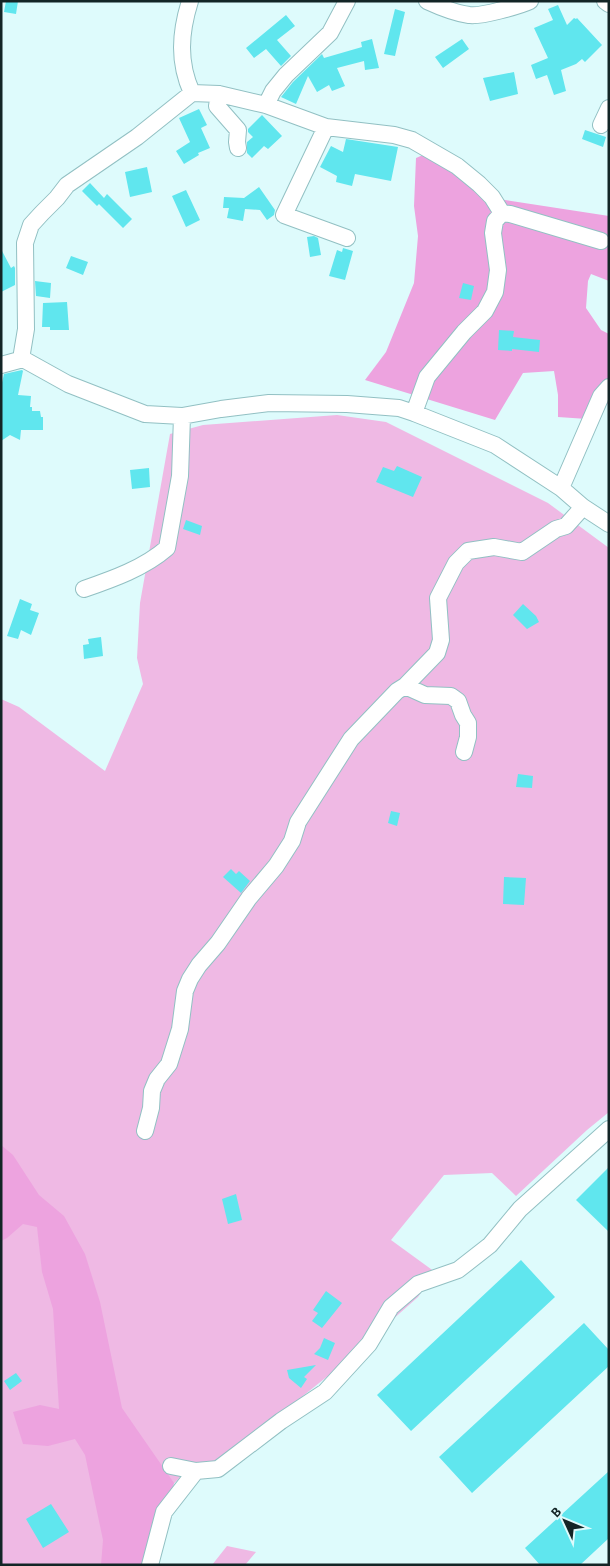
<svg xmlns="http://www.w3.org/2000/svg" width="610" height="1566" viewBox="0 0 610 1566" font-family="'Alegreya Sans',sans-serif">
	<rect width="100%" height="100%" fill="#defbfc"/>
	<path fill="#efb9e4" d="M337 415 386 422 548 503 609 548V1112L587 1130 516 1196 492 1173 444 1175 391 1240 435 1272 418 1297 339 1367 293 1404 218 1459 181 1476 161 1498 139 1565H1V699L19 707 105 771 143 684 137 658 140 603 170 434 203 425Z
		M227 1546 256 1552 245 1565H212Z"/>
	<path fill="#eda3df" d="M430 152 485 197 609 216V281L591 274 588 281 586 308 601 330 609 334V403L587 419 558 417V395L554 371 523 373 495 420 365 380 386 352 414 283 418 236 414 206 416 158Z
		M1 1145 13 1155 39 1195 64 1216 85 1254 100 1302 122 1408 174 1483 157 1565H101L103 1540 85 1455 75 1439 48 1446 23 1444 13 1412 40 1405 59 1409 53 1309 42 1272 37 1227 23 1224 7 1238 1 1241Z"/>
	<path fill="#60e6ee" d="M6 1H18L16 14 4 12Z
		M558 5 567 25 574 18 576 19 577 18 602 45 585 62 582 59 576 64 561 70 566 91 554 95 547 75 536 79 531 65 548 58 534 28 553 20 548 9Z
		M395 9 405 12 395 56 384 54Z
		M286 15 295 26 277 40 291 56 281 66 266 49 254 58 246 48Z
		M372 39 379 68 365 70 364 61 337 68 345 86 332 91 329 85 317 92 308 76 296 104 281 97 293 82 322 54 324 58 362 47 361 42Z
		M462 39 469 49 443 68 435 57Z
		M514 72 518 94 490 101 483 78Z
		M199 109 207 125 201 128 210 148 198 153 199 155 184 164 176 151 190 142 179 118Z
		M262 115 282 136 268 149 264 146 252 158 247 153V142L253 137 248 132V129Z
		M585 130 606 137 603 147 582 139Z
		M346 139 398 147 391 181 355 174 352 186 336 182 337 176 320 167 331 146 343 152Z
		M147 167 152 192 130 197 125 172Z
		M90 183 104 198 107 194 132 219 123 228 99 204 97 206 82 191Z
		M259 187 275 210 274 215 267 220 260 210 245 209 243 221 227 218 229 208H223L224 197 244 198Z
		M186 190 200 220 186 227 172 196Z
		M314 236 318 238 321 255 310 257 307 237Z
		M343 248 353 251 345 280 329 276 337 250 342 252Z
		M1 249 11 268 14 266 15 268V285L1 292Z
		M71 256 88 262 83 275 66 268Z
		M35 281 51 283 50 298 36 296Z
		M463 283 474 286 471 300 459 298Z
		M67 302 69 330H50V327H42L43 303Z
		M499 330 514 331 513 337 540 340 539 352 512 349V351L498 350Z
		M22 370 23 371 18 395 31 396 30 407H32V411H40L41 417H43V430H21L20 440 10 435 1 441V387L4 374Z
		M397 466 422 477 413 497 376 482 383 467 394 471Z
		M149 468 150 487 132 489 130 470Z
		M186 520 202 526 200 535 183 529Z
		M20 599 32 604 30 610 39 613 31 635 21 630 18 639 7 636Z
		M523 604 536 616 539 622 527 629 513 615Z
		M101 637 103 656 84 659 83 645 89 644 88 639Z
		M518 774 533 776 532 788 516 787Z
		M391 811 400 813 397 826 388 823Z
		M231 869 236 874 239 871 250 881 241 893 223 877Z
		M504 877 526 878 524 905 503 904Z
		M609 1167V1232L576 1200Z
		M236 1194 242 1220 228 1224 222 1199Z
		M521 1260 555 1297 411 1431 377 1395Z
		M326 1291 342 1303 322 1328 312 1321 318 1313 313 1310Z
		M584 1323 609 1350V1366L472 1493 439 1457Z
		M324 1338 335 1343 328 1360 314 1354 320 1348Z
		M316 1365 304 1377 307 1379 301 1388 289 1378 287 1370Z
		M16 1373 22 1381 10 1390 4 1381Z
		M609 1471V1538L580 1565H540L525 1548Z
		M51 1504 69 1532 43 1548 26 1519Z"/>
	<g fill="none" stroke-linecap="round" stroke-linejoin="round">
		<defs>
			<path id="minor" d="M427 1C440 7 454 13 469 15 480 17 519 6 530 1
				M605 1 609 4
				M192 93 219 94 266 105 326 127 394 135 412 140 457 166 479 184 492 197 502 213
				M219 94 217 106 238 130 237 142 238 148
				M266 105 273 91 286 75 330 33 347 1
				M601 125 609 108
				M326 127 284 215 347 238
				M23 359 22 353 26 329 25 243 31 225 42 213 57 198 67 185 137 137 192 93C178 62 180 33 190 1
				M1 365 23 359 68 384 145 414 182 416 221 409 269 403 347 404 399 408 414 413 495 445 561 488 583 507 609 524
				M414 413 427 377 464 332 485 311 495 292 498 270 493 233 495 221 502 213 510 214 601 241
				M561 488 601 396 609 387
				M84 589C113 579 144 568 167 548L180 476 182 416
				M405 686 425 695 451 696 458 701 463 715 468 723V737L464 752
				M145 1131 151 1108 152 1091 157 1079 169 1064 180 1029 185 991 190 979 199 965 218 943 249 898 276 866 292 841 298 822 351 739 397 691 405 686 437 653 441 640 438 598 456 563 468 551 494 547 522 552 556 529 566 526 583 507
				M171 1466 196 1471 218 1469 281 1421 325 1392 369 1344 391 1307 418 1284 458 1270 490 1245 520 1209 609 1129
				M150 1565 164 1512 196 1471"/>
		</defs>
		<use href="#minor" stroke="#92c0c3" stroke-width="18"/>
		<use href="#minor" stroke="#fff" stroke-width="16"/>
	</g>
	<rect width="610" height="1566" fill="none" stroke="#132526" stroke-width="5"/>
	<g transform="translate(565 1521) rotate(314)" stroke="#defbfc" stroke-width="4" paint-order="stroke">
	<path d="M0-4L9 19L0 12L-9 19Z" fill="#132526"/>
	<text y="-8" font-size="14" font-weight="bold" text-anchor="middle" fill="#132526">B</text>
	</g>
</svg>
